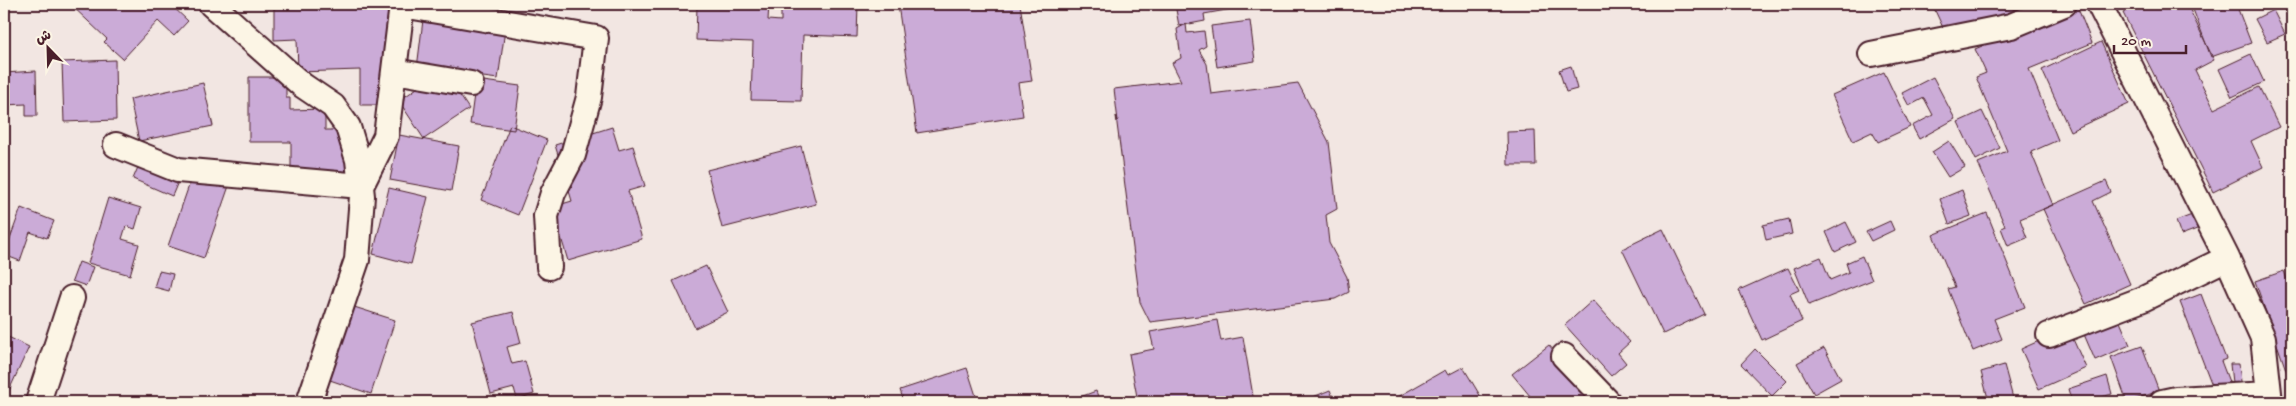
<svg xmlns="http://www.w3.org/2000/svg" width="2296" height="406" viewBox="0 0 2296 406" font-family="'Gochi Hand','Playpen Sans Arabic',sans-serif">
	<rect width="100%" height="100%" fill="#f2e6e2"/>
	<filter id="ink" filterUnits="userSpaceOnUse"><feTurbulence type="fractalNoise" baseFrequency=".02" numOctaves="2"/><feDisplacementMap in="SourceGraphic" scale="10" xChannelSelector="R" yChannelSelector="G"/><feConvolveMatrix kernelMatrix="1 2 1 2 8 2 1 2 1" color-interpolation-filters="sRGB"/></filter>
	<g filter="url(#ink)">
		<path fill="#cbabd7" stroke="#4a1f2b" d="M70 4H170L188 21 174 36 158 21 123 59 104 42 107 39Z
			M705 4H769L768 20 781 21V4H858L857 37 803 35 801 101 751 100 753 42 696 40 697 5Z
			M908 4H1020L1032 81 1018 83 1023 116 917 133 898 5Z
			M1175 4H1250L1243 5V7L1204 14 1205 21 1179 26Z
			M1932 4H2011L2016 16 1952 47Z
			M2142 4H2187L2214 60 2195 70 2214 109 2259 87 2279 127 2251 141 2263 167 2213 192 2123 13Z
			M2191 4H2236L2251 43 2211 57Z
			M389 6 391 105H360V70L298 72 297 39 274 40V8Z
			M2077 6 2092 43 2029 69 2058 140 2031 152 2053 205 2020 219 2027 238 2008 246 2001 228 2005 226 1978 163 2007 151 1976 77 1986 73 1975 49Z
			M2273 10 2285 34 2267 42 2255 19Z
			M424 12 506 23 498 79 417 68Z
			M1250 21 1255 61 1217 67 1211 26Z
			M1186 24 1187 33 1204 31 1206 46 1199 50 1207 64 1211 94 1298 83 1329 142 1337 209 1326 215 1329 243 1347 277 1349 292 1335 299 1150 322 1140 302 1116 116 1118 121 1114 89 1181 81 1172 63 1181 58 1177 29Z
			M2101 42 2129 104 2070 131 2042 70Z
			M2251 54 2264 82 2232 97 2219 69Z
			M115 60 116 120 64 122 62 62Z
			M1571 66 1577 89 1566 92 1559 70Z
			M443 70 469 109 424 139 399 101 417 88 413 81Z
			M36 71 37 116H26V104L4 105V73Z
			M1884 72 1910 127 1878 142 1872 132 1853 141 1832 95Z
			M249 77H286V98H290V110L325 109V130H348V181H291V142H249Z
			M1933 77 1955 119 1919 139 1912 126 1933 115 1924 98 1909 106 1902 93Z
			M476 80 520 86 514 130 470 124Z
			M203 83 213 126 139 141 130 99Z
			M1982 111 2000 148 1976 160 1958 122Z
			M510 125 547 140 518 215 481 200Z
			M612 127 619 150 633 146 645 186 628 191 642 239 568 261 552 207 572 201 555 145Z
			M1535 131 1536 165H1508L1507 132Z
			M399 135 459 146 451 191 390 180Z
			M1949 141 1965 167 1948 177 1932 152Z
			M801 146 816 204 722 228 707 170Z
			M144 153 183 170 172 196 133 179Z
			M194 171 230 183 204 258 168 246Z
			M2106 181 2111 192 2093 201 2130 284 2086 304 2043 209Z
			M389 188 428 197 411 264 373 254Z
			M1962 190 1971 216 1949 224 1940 199Z
			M108 198 141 208 135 229 126 226 122 239 139 244 130 275 88 263Z
			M21 208 54 221 47 238 30 232 20 261 4 255Z
			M2200 212 2205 226 2181 235 2176 221Z
			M1987 213 2025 307 1994 319 2002 339 1973 351 1948 289 1955 287 1933 235Z
			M1789 219 1792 234 1766 240 1763 225Z
			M1890 221 1894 230 1871 241 1866 232Z
			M1846 222 1856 242 1835 252 1826 232Z
			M1663 229 1704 314 1663 334 1622 249Z
			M1862 256 1872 280 1809 305 1794 268 1821 257 1830 280 1849 272 1846 263Z
			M79 262 93 267 86 286 72 281Z
			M706 266 728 312 695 328 673 281Z
			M1788 268 1799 290 1790 294 1802 321 1762 340 1739 290Z
			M159 271 173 274 169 291 154 287Z
			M2284 271 2292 293V387L2255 281Z
			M2201 294 2226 359 2221 361 2231 387 2215 393 2180 302Z
			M1593 300 1630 342 1618 353 1626 363 1611 376 1565 325Z
			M348 305 395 320 371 394 324 378Z
			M2115 310 2130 345 2095 360 2080 325Z
			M513 312 521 343 507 347 512 364 525 361 534 394 517 399 514 388 491 394 472 322Z
			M1217 320 1221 341 1243 337 1254 402H1138L1129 354 1154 349 1150 332Z
			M2068 328 2086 368 2039 389 2021 349Z
			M4 335 29 347 6 397 4 396Z
			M1549 345 1596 402H1522L1530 396 1512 374Z
			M2142 346 2159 391 2127 402 2111 357Z
			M1824 348 1841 379 1814 394 1797 363Z
			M1755 349 1787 381 1772 396 1741 364Z
			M2230 364H2239L2242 390 2234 402Z
			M2004 365 2014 402H1989L1981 372Z
			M1463 367 1484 402H1389L1445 370 1448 375Z
			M967 368 978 402H904L900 390Z
			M2107 376 2112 394 2091 400 2092 402H2072L2068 389Z
			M1330 390 1335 402H1306V400Z
			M1096 391 1100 402H1067Z"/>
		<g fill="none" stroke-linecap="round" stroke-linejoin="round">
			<defs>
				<path id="minor" d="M211 4 302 85 333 106 348 127 358 160 362 196 357 260 309 402
					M2099 4 2227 258 2263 338 2270 402
					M1871 54 2011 26 2064 4
					M394 71 471 84
					M116 145 178 170 361 186 386 136 402 5 596 38 589 97 573 155 553 193 546 216 549 267
					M2049 335 2143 299 2227 258
					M1564 356 1608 402
					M38 402 72 298
					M2162 402 2176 399 2269 394"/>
			</defs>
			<use href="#minor" stroke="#4a1f2b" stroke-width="28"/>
			<use href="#minor" stroke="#fcf5e5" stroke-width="24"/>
		</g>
	</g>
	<rect width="2296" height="406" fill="none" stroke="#fcf5e5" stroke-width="20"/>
	<rect x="10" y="10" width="2276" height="386" fill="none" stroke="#4a1f2b" stroke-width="2" filter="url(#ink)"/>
	<g transform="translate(48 48) rotate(337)" stroke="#fcf5e5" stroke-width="4" paint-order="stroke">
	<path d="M0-4L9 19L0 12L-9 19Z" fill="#4a1f2b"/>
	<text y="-8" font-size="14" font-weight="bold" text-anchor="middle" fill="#4a1f2b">ش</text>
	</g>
	<path d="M2114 45v8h72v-8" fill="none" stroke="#4a1f2b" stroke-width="2.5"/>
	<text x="2121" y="45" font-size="15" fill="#4a1f2b" stroke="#fcf5e5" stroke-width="4" paint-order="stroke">20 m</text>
</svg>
